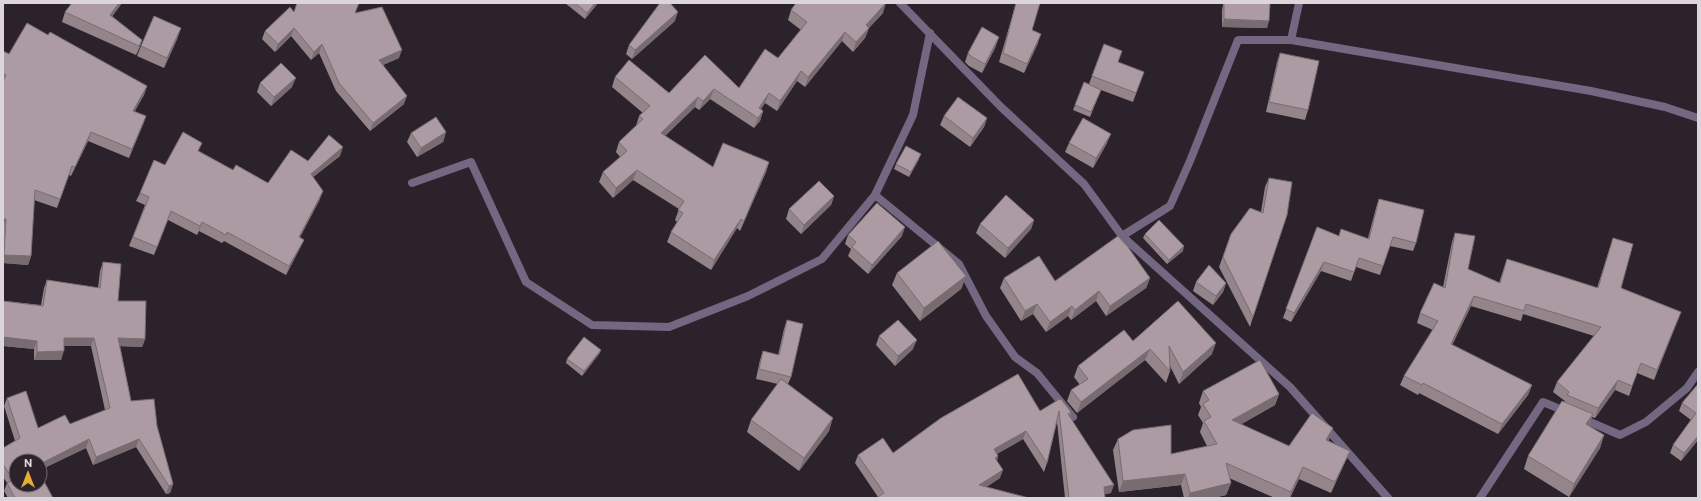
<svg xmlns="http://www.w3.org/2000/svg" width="1701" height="501" viewBox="0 0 1701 501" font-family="Commissioner,sans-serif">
	<rect width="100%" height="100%" fill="#2c222b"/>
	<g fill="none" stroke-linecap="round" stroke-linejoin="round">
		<path stroke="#736781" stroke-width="8" d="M900 3 1001 107 1084 184 1122 236 1290 387 1388 498
			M1291 40 1299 3
			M412 183 471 162 526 282 592 325 669 327 748 296 822 259 875 195 913 115 930 33
			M875 195 959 264 986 316 1015 357 1037 373 1073 417
			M1122 236 1170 206 1190 161 1238 40H1291L1591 91 1665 107 1698 118
			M1581 418 1620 435 1646 422 1687 388 1698 372
			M1480 498 1543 402 1567 412"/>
	</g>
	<path fill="#94858b" d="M72 3H122L112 16 142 40 139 49 136 55 62 22 65 12Z
		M565 3H598L585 19Z
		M1016 3H1040L1032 30 1038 43 1024 73 999 62Z
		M1223 3H1270L1267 28 1222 27V10L1223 5Z
		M791 10 883 13 869 28 865 38 853 52 842 41 805 87 797 81 777 111 765 103 761 109 763 111 760 121 754 128 710 99 699 110 695 107 665 136 713 167 769 162 766 172 740 231 737 228 711 270 667 242 671 232 677 222 675 220 679 209 633 180 613 198 599 182 603 172 620 157 616 152 619 142 636 126 639 116 643 113 612 87 615 77 669 93 705 55 739 88 778 58 801 30 788 20Z
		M356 12 399 58 383 65 404 104 370 131 336 91 319 53 311 60 291 36 275 52 262 39 265 31Z
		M675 21 632 59 626 54 629 45Z
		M48 35 147 86 144 95 134 111 146 116 129 158 88 141 71 176 69 175 57 208 34 200 31 256 28 265 3 263V51L9 54Z
		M178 37 164 68 137 56 141 46Z
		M1104 44 1118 62 1144 72 1133 102 1101 90 1090 117 1073 110 1075 105 1089 84Z
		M996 46 982 73 969 66 965 62 968 53Z
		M1280 53 1308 110 1305 120 1266 112 1277 62Z
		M260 83 292 87 271 106 257 92Z
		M944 116 987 118 984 127 970 147 940 125Z
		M446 132 443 142 417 157 407 142 411 133Z
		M1069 143H1107L1093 168 1065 152Z
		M199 151 233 170 268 183 308 161 340 156 313 177 320 199 300 237 304 240 300 248 286 275 224 241 222 243 199 231 197 235 168 220 154 255 129 246 145 205 136 201 140 193 165 165Z
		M919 159 909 177 894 169 896 164Z
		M1269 178 1253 317 1250 327 1219 267 1231 234 1261 212 1265 187Z
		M834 196 831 205 801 234 786 219 789 209Z
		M1379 199 1416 243 1413 251 1390 246 1380 275 1356 267 1351 281 1321 271 1291 322 1283 318 1317 227 1339 236 1368 238 1376 208Z
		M1034 220 1031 229 1005 258 976 233 980 224Z
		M1455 233 1468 269 1499 283 1507 259 1597 288 1613 238 1621 288 1681 312 1654 380 1637 373 1629 396 1615 390 1595 418 1592 417 1589 426 1604 435 1600 448 1569 497 1524 469 1528 456 1564 402 1565 401 1553 392 1557 382 1594 336 1523 314 1521 321 1471 306 1452 345 1532 385 1528 395 1498 434 1419 393 1418 395 1400 385 1404 376 1433 330 1417 323 1420 313 1443 287 1452 242Z
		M1145 234 1183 251 1167 264 1143 238Z
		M848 235 902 236 868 274 848 256 851 249 845 244Z
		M103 262 118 301 145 339 142 347 120 346 131 401 157 426 173 484 170 493 166 494 136 447 93 465 86 448 40 470V461H16L53 498H8L4 491 7 483 3 477V448L15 441 4 406 7 398 38 428 70 424 105 410 91 346H64L61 360H34V349L3 346V301L41 305 44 288 47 280 98 288 100 271Z
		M897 273 966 276 961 289 920 321 892 285Z
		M1004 278 1055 281 1150 278 1146 288 1106 316 1096 301 1071 320 1068 316 1046 332 1033 314 1021 321 1000 288Z
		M1196 282 1226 283 1223 292 1213 305 1193 291Z
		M1178 301 1212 354 1179 384 1170 366V371L1166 383 1145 360 1077 413 1067 401 1071 390 1080 385 1074 377 1078 366 1133 341Z
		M787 320 791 377 788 384 829 431 799 471 747 432 751 420 778 384 756 379 760 360 763 351 778 355 784 329Z
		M879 336 913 349 895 366 876 345Z
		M601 350 599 354 582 376 566 363 567 359Z
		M1698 384V440L1681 461 1670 453 1673 445 1691 420 1679 411 1682 403Z
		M1203 391 1279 394 1275 405 1241 424 1289 446 1329 440V441L1350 451 1345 462 1331 493 1299 479 1290 498H1275L1229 478 1231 483 1226 495 1213 498H1184L1181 485 1119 492 1113 450 1118 439 1171 454 1207 446 1200 432 1203 423 1198 415 1201 407 1199 403Z
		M1058 398 1071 412 1070 416 1111 493 1105 494V498H1065L1057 422 1047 463 1044 472 1023 439 997 454 998 456 997 461 1000 478 986 487 878 497 855 463 858 455 893 453 1040 411 1057 401Z"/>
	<path fill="#786c71" d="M119 3H122L107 24 110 15Z
		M595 3H598L585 19 587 13Z
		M886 3 883 13 862 35 866 25Z
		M678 12 675 21 632 59 635 50Z
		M1224 19 1269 21 1267 28 1222 27Z
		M181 28 178 37 164 68 167 58Z
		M294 28 291 36 275 52 278 44Z
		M869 28 865 38 853 52 856 42Z
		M845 32 842 41 805 87 808 77Z
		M1041 34 1038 43 1024 73 1027 64Z
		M999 37 996 46 982 73 985 64Z
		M142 40 139 49 136 55 139 46Z
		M322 44 319 53 311 60 314 52Z
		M402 50 399 58 376 68 379 60Z
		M801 71 797 81 777 111 780 101Z
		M296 78 292 87 271 106 274 97Z
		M147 86 144 95 130 120 133 111Z
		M714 89 710 99 699 110 703 101Z
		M769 93 765 103 756 117 759 108Z
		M407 96 404 104 370 131 373 123Z
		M698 97 695 107 657 143 661 133Z
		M763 111 760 121 754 128 758 118Z
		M146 116 143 125 129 158 132 149Z
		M987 118 984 127 970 147 973 138Z
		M91 132 88 141 71 176 75 167Z
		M446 132 443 142 417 157 421 148Z
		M1111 134 1107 143 1093 168 1096 158Z
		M343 147 340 156 307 182 311 174Z
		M921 154 919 159 909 177 911 172Z
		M769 162 766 172 740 231 744 221Z
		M637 170 633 180 613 198 616 188Z
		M323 191 320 199 296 245 299 237Z
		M834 196 831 205 801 234 804 225Z
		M3 219H6L3 227Z
		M741 219 737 228 711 270 714 260Z
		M1034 220 1031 229 1005 258 1008 248Z
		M202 222 199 231 197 235 200 226Z
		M905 227 902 236 868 274 872 265Z
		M304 240 300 248 286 275 289 266Z
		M1184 246 1183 251 1167 264 1169 260Z
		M4 255 31 256 28 265 3 263V256Z
		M1324 262 1321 271 1291 322 1294 313Z
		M966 276 961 289 920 321 924 308Z
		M1150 278 1146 288 1106 316 1110 306Z
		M1226 283 1223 292 1213 305 1216 296Z
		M1099 291 1096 301 1071 320 1075 310Z
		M1474 296 1471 306 1448 354 1451 344Z
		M1037 304 1033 314 1021 321 1025 311Z
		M1072 306 1068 316 1046 332 1050 322Z
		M1681 312 1677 322 1654 380 1657 370Z
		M3 337 37 341 34 349 3 346Z
		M64 338H94L91 346H61Z
		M118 338 145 339 142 347 115 346Z
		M917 340 913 349 895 366 898 356Z
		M1216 343 1212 354 1179 384 1183 372Z
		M1150 349 1145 360 1077 413 1081 402Z
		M601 350 599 354 582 376 584 371Z
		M64 351 61 360H34L37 352Z
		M1618 380 1615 390 1595 418 1598 408Z
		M1532 385 1528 395 1498 434 1502 424Z
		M1279 394 1275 405 1228 432 1232 420Z
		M1593 414 1588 427 1586 424Z
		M833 418 829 431 799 471 804 458Z
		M1333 428 1329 440 1322 451 1326 440Z
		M1026 431 1023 439 991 457 994 449Z
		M1604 435 1600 448 1569 497 1574 484Z
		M1698 436V440L1681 461 1684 453Z
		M89 439 86 448 40 470V464Z
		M139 439 136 447 93 465 96 457Z
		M1350 451 1345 462 1331 493 1335 482Z
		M998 456 995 464V458Z
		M1303 467 1299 479 1289 498 1291 492Z
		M1003 470 1000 478 976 494 979 485Z
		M1185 474 1181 485 1119 492 1123 481Z
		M1231 483 1226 495 1213 498H1188L1190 493Z
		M173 484 170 493 166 494 169 486Z
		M1114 485 1111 493 1101 495 1104 487Z"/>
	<path fill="#ac9ba2" stroke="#786c71" d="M72 3H119L110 15 142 40 139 46 65 12Z
		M297 3H359L355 13 382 7 402 50 379 60 407 96 373 123 339 83 322 44 314 52 294 28 278 44 265 31 290 7 294 12Z
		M575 3H595L587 13Z
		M660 3H670L678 12 635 50 629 45Z
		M796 3H886L866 25 869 28 856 42 845 32 808 77 801 71 780 101 769 93 759 108 763 111 758 118 714 89 703 101 698 97 661 133 713 167 723 143 769 162 744 221 741 219 714 260 671 232 683 213 678 210 684 201 637 170 616 188 603 172 627 151 619 142 643 119 639 116 650 106 615 77 629 60 669 93 705 55 739 88 765 49 778 58 807 22 791 10Z
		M1016 3H1040L1032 30 1041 34 1027 64 1003 53Z
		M1224 3H1270L1269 21 1224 19Z
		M154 16 181 28 167 58 141 46Z
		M27 23 48 35 50 32 147 86 133 111 146 116 132 149 91 132 75 167 72 166 60 199 35 190 31 256 4 255 6 219H3V81L6 75 3 73V51L9 54Z
		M982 27 999 37 985 64 972 57 968 53Z
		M1104 44 1122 51 1118 62 1144 72 1136 93 1092 76Z
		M1280 53 1319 61 1308 110 1269 102Z
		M281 63 296 78 274 97 260 83Z
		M1084 82 1101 90 1091 112 1075 105Z
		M958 97 987 118 973 138 944 116Z
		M436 117 446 132 421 148 411 133Z
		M1083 118 1111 134 1096 158 1069 143Z
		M183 132 202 143 198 151 233 170 236 165 268 183 291 150 308 161 329 135 343 147 311 174 323 191 299 237 304 240 289 266 227 232 226 235 202 222 200 226 171 211 157 247 133 237 149 197 140 193 154 160 165 165Z
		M906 146 921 154 911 172 896 164Z
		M1269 178 1292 182 1287 215 1253 317 1223 257 1231 234 1250 208 1263 213Z
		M819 181 834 196 804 225 789 209Z
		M1006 195 1034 220 1008 248 980 224Z
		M1379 199 1424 210 1416 243 1393 237 1383 266 1359 258 1354 272 1324 262 1294 313 1286 309 1317 227 1339 236 1341 229 1369 239Z
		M877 203 905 227 872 265 852 247 856 242 848 235Z
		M1159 220 1184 246 1169 260 1145 234Z
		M1455 233 1475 236 1468 269 1500 283 1507 259 1598 288 1613 238 1633 244 1621 288 1681 312 1657 370 1641 363 1632 386 1618 380 1598 408 1567 395 1569 392 1557 382 1601 327 1526 304 1524 311 1474 296 1451 344 1532 385 1502 424 1423 383 1422 385 1404 376 1438 321 1420 313 1434 283 1445 288Z
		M1118 236 1128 247 1150 278 1110 306 1099 291 1075 310 1072 306 1050 322 1037 304 1025 311 1004 278 1039 256 1055 281Z
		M938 241 966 276 924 308 897 273Z
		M103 262 121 264 118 301H146L145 339 118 338 131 401 154 399 157 426 173 484 169 486 139 439 96 457 89 439 40 464V461H16V485H40V474L53 498H15L7 483 13 480 3 464V448L20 438 7 398 26 391 38 428 65 415 70 424 110 408 94 338H64V351L37 352V341L3 337V301L43 306 47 280 100 288Z
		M1209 265 1226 283 1216 296 1196 282Z
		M1178 301 1216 343 1183 372 1169 346 1170 371 1150 349 1081 402 1071 390 1088 379 1078 366 1124 330 1133 341Z
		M787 320 803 324 791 377 759 369 763 351 779 355Z
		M898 320 917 340 898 356 879 336Z
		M584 337 601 350 584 371 567 359Z
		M1260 360 1279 394 1232 420 1289 446 1312 413 1333 428 1326 440 1350 451 1335 482 1303 467 1291 492 1226 463 1231 483 1190 493 1185 474 1123 481 1118 439 1133 430 1171 425V454L1217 444 1204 421 1211 417 1203 404 1209 400 1203 391Z
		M1018 374 1040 411 1058 400V398L1059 400 1061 399 1071 412 1068 414 1114 485 1104 487 1105 498H1069L1059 411 1047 463 1026 431 994 449 998 456 995 458 1003 470 979 485 1029 498H876L884 493 858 455 883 438 893 453 941 418Z
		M781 379 833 418 804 458 751 420Z
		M1698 384V436L1684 453 1673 445 1696 413 1682 403Z
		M1562 401 1593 414 1586 424 1604 435 1574 484 1528 456Z"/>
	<rect width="1701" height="501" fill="none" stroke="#dcd5db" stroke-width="8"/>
	<g transform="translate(28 473)"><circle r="19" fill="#2c222b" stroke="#726a71"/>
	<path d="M0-3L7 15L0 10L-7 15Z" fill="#e4ad35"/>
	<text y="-6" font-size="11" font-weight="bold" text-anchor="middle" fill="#dcd5db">N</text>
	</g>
</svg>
